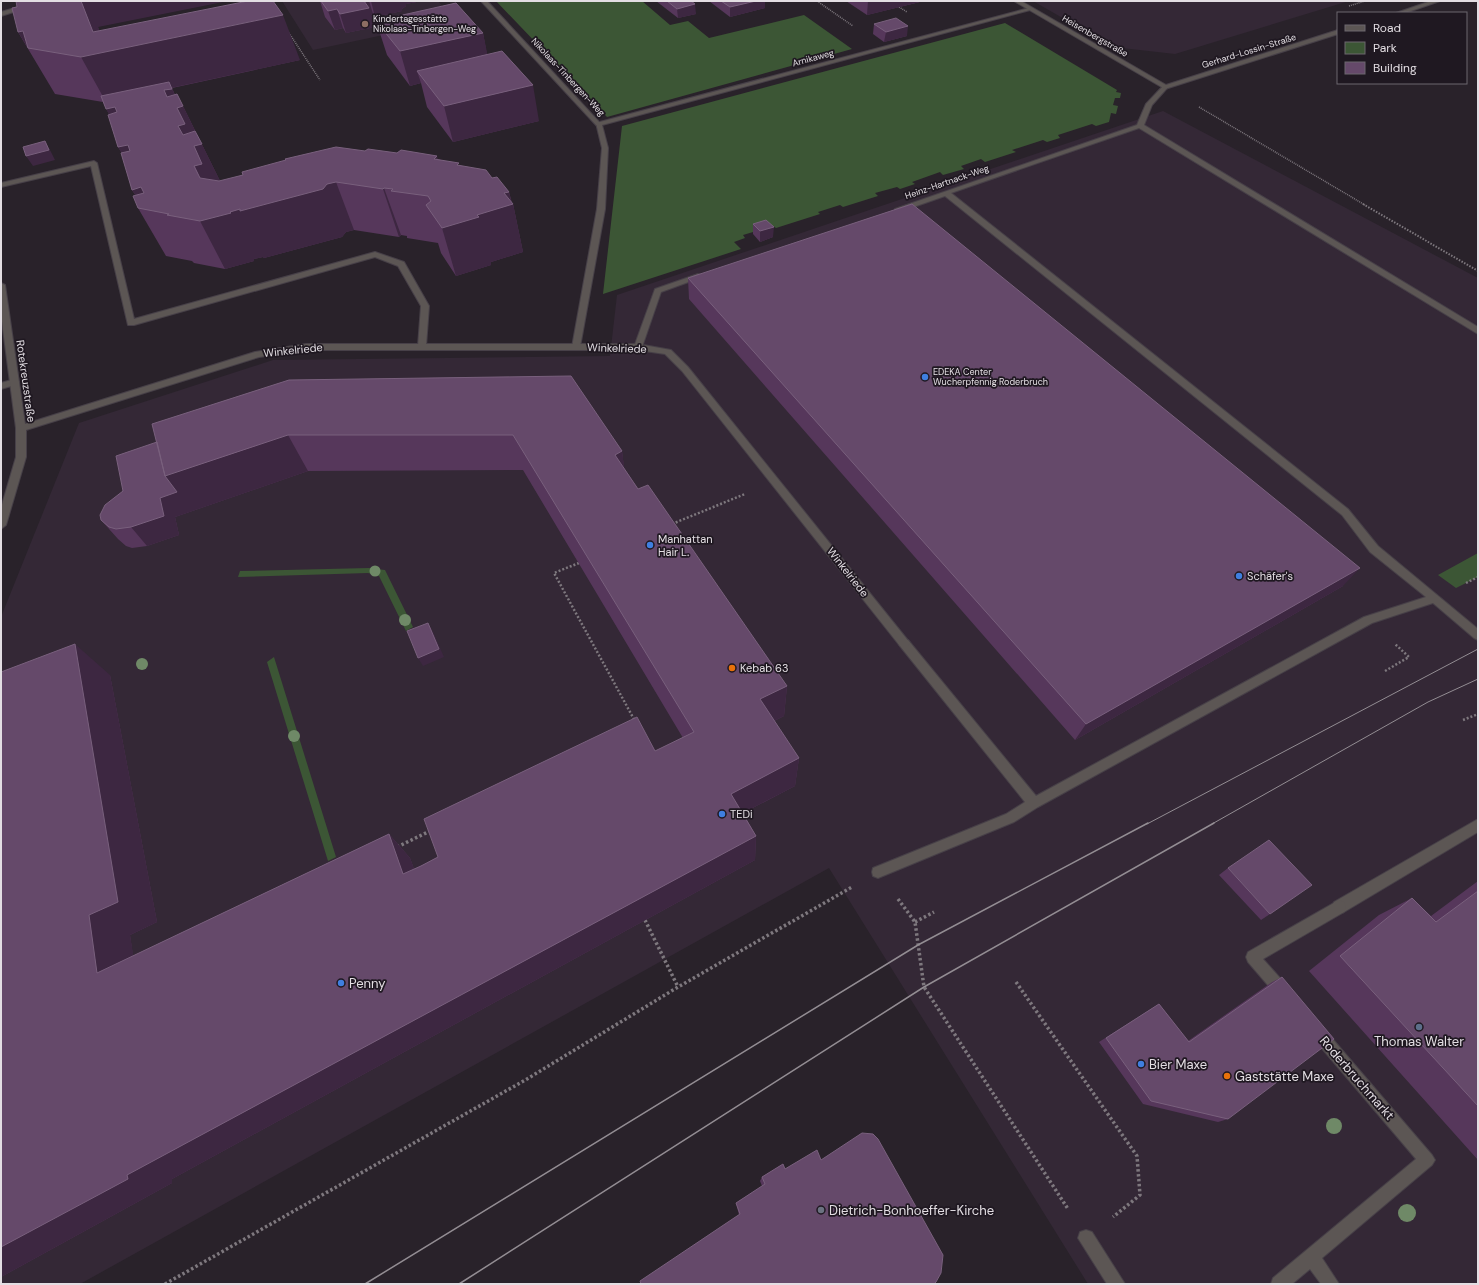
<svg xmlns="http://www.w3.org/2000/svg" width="1479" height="1285" viewBox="0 0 1479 1285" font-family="'DM Sans',sans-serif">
	<rect width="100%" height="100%" fill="#29222a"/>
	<path fill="#342836" d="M282 1H438L454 20 313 50Z
		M1033 1H1349L1175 54 1113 47Z
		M1163 111 1478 278V1284H1088L829 868 80 1284H1V617L79 423 273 360 610 356 617 295Z"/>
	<path fill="#3c5635" d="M496 1H642L670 25 688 21 709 38 804 15 852 49 607 117Z
		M1005 23 1117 90 1116 92 1121 93 1120 98H1115L1113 105 1118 106 1116 114 1111 113 1109 122 1096 126 1092 124 1058 135 1060 138 1047 142 1043 140 1012 150 1016 152 985 162 981 159 961 166 964 169 943 175 940 172 912 182 915 184 900 189 897 187 875 193 878 196 843 207 840 205 818 212 820 214 776 228 773 226 743 235 745 238 734 242 741 249 603 294 622 126Z
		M1478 553V577L1456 588 1438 575Z
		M369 568 385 570 413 627 406 631 379 576 368 573 238 577 240 571Z
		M274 657 336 857 328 861 267 662Z"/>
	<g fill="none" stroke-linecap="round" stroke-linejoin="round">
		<defs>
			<path id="service" d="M1029 8 1034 9 602 125 608 148 605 209 580 347 579 349H573L572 347 597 209 602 148 596 123Z
				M1163 86 1168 87 1152 105 1144 125 1478 327V334L1139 128 951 193 1348 509 1378 546 1478 629V640L1474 638 1433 603 1372 623 1038 807 1014 822 878 878 873 876 872 872 873 868 1006 814 1025 802 900 646 898 643 900 640H908L1036 796 1364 617 1426 597 1370 552 1342 515 945 196 902 211 895 209 1137 125 1146 104Z
				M94 161 97 163 134 319 375 252 404 262 429 306 426 346 422 349 418 346 421 306 398 266 375 257 134 325H128L91 166 1 187V183Z
				M698 274 705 276 661 292 642 347 641 349H635L634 347 655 289Z
				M15 379 19 382 18 384 1 389V383Z
				M1478 819V832L1344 912 1339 914 1334 912 1332 907 1334 902Z"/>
			<path id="pedestrian" d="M1339 900 1344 902 1346 907 1344 912 1263 959 1288 987 1290 992 1288 997 1283 999 1278 997 1248 962 1246 957 1248 952Z
				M1319 1027 1324 1029 1432 1155 1435 1160 1432 1165 1322 1258 1339 1284H1321L1310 1269 1292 1284H1271L1273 1278 1416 1159 1314 1039 1312 1034 1314 1029Z
				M1086 1230 1092 1232 1125 1284H1107L1078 1238 1080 1232Z"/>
			<path id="minor" d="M39 1H48L1 16V12Z
				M481 1H487L600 123V125H596Z
				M1014 1H1021L1166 85 1338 30V34L1165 89Z
				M1431 1H1440L1405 13H1396Z
				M1 283 5 285 25 424 255 352 306 344H638L671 350 688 367 910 643 908 646H900L682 371 665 354 638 350H306L259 357 26 430V457L6 525 1 529V508L16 457V428L1 314Z"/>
		</defs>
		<use href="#service" stroke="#474048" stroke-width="2"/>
		<use href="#pedestrian" stroke="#474048" stroke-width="2"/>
		<use href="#minor" stroke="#474048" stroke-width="2"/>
		<path stroke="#7e787e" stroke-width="1.5" stroke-dasharray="1 1" stroke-linecap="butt" d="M817 1 853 26
			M1349 6 1365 1
			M899 7 907 12
			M289 33 320 80
			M1199 107 1365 205"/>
		<path stroke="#7e787e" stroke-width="2" stroke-dasharray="1.5 1.5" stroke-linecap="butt" d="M1363 204 1478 271"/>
		<path stroke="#7e787e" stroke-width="2.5" stroke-dasharray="2 2" stroke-linecap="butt" d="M672 524 745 494
			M579 563 554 573 635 721
			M1466 583 1478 577
			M1385 671 1409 657 1395 644
			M1463 720 1478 714"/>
		<path stroke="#7e787e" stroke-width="3.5" stroke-dasharray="2.5 2.5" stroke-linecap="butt" d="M397 847 430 831
			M898 899 915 922 924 987 1068 1209
			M645 920 678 987
			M915 922 934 912
			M1016 982 1137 1156 1140 1195 1113 1217
			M165 1284 527 1079 678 987 852 887"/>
		<use href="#service" fill="#5c5654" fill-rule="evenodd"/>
		<use href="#pedestrian" fill="#5c5654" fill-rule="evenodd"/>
		<use href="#minor" fill="#5c5654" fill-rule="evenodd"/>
		<path stroke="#938d93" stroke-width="1" d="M1147 824 1478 649
			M1212 824 1428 702 1478 679"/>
		<path stroke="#938d93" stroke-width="1.5" d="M365 1284 918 945 1148 823
			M459 1284 924 987 1214 823"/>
	</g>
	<g fill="#6f8967">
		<circle cx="375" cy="571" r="5.5"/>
		<circle cx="405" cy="620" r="6"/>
		<circle cx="142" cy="664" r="6"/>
		<circle cx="294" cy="736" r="6"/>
		<circle cx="1334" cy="1126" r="8"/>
		<circle cx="1407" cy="1213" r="9"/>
	</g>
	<path fill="#56375b" d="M320 1H422L406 4V6L402 9V11L375 17 373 14 371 15 375 27 346 33 343 28 335 30 325 17Z
		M656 1H691L696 14 678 18Z
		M709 1H765V8L730 17Z
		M846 1H924L867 15Z
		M376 21 483 33 487 55 539 121 453 142 427 107 421 83 410 86 387 55Z
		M874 24 907 36 884 42 873 34Z
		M98 27 99 31 300 60 172 88 175 95 177 94 220 181 365 151 438 159 460 166 492 178 509 192 512 203 513 204 523 252 491 262V265L456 276 441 253 438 243 407 238V236L401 235 399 237 354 230 346 232 342 237 264 258 263 257 254 259V261L225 269 194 263 192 261 166 256 138 208 136 196 132 190 122 153 118 147 109 114 103 102 55 94 18 32Z
		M753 224 773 237 760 242 753 234Z
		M688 278 1343 586 1075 740 689 299Z
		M289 380 622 451 624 468 638 489 787 686 784 716 774 721 799 758 795 786 743 813 756 836 755 860 172 1179V1183L1 1277V672L110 675 157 922 130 935 133 956 389 834 410 858 414 869 683 738 523 470 308 471 175 517 179 535 147 546 132 548 126 546 118 539 101 520 123 491 157 442Z
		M1228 868 1270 914 1261 920 1219 875Z
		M1478 881V1160L1309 971 1379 915 1412 898 1431 916Z
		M1282 977 1228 1119 1218 1122 1143 1104 1099 1042 1151 1009 1159 1004 1188 1041 1272 982Z
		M783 1164 739 1215 736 1203 762 1186 760 1181 762 1177Z"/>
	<path fill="#3d2741" d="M81 1H228L98 27 107 51 283 15 300 60 106 102 81 57Z
		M362 1H369L373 14 371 15 375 27 346 33 340 14Z
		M371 1H422L406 4V6L402 9V11L375 17Z
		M756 1H765V8L730 17V7Z
		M868 1H924L867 15Z
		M695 4 696 14 678 18 677 9Z
		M337 9 343 28 335 30 328 11Z
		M908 26 907 36 884 42 886 32Z
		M23 31 28 48 18 32Z
		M483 33 490 67 417 71 421 83 410 86 400 51Z
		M533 85 539 121 453 142 444 106Z
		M172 89 181 107 177 94 225 191 230 212 336 182 354 230 346 232 342 237 264 258 263 257 254 259V261L225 269 200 221V178L178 126 164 90Z
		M115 107 155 192 144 209 132 190 141 187 118 147 127 145 106 109Z
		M45 141 51 152 55 160 33 166 26 156Z
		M437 156 450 203 434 159Z
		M384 188 401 235 399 237 383 189Z
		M509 192 512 205 513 204 523 252 491 262V265L456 276 442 228 504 193Z
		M774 227 773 237 760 242V231Z
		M288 435 308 471 175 517 179 535 147 546 131 527 160 498 165 476Z
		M622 451 627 487 615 455Z
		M1360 568 1343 586 1075 740 1086 724Z
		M428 623 433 632 444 657 423 666 418 658Z
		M75 644 110 675 157 922 130 935 139 990 97 973 89 915Z
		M787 686 784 716 758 729 760 699Z
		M799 758 795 786 731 819V794Z
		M389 834 410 858 424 896 403 874Z
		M756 836 755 860 172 1179V1183L1 1277V1247L127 1175Z"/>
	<path fill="#65496a" stroke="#79607d" d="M16 1H81L93 32 248 1H273L283 15 81 57 28 48 23 31 18 32 12 8 17 7Z
		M321 1H364L369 8 340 14 337 9 328 11Z
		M667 1H691L695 4 677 9Z
		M721 1H756L730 7Z
		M456 3 483 33 400 51 376 21Z
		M896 18 908 26 886 32 874 24Z
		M502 51 533 85 444 106 417 71Z
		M169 82 172 89 164 90 167 97 177 94 183 106 177 108 185 124 178 126 183 135 195 131 202 144 194 146 202 164 194 166 200 178 219 181 243 175 242 172 286 160 285 159 336 147 365 151 368 149 397 153 401 150 437 156 434 159 459 163 457 165 486 170 492 178 497 177 509 192 504 193 513 204 477 215 479 217 442 228 426 205 431 201 428 196 391 191 393 189 384 188 383 189 336 182 327 184 323 189 240 211V209L230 212 231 213 200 221 167 215 169 214 138 208 133 196 144 193 141 187 132 190 121 153 130 151 128 145 118 147 108 115 117 112 115 107 106 109 101 96Z
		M45 141 49 150 26 156 23 147Z
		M912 204 1360 568 1086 724 688 278Z
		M766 220 774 227 760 231 753 224Z
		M571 376 622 451 615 455 638 489 648 485 787 686 760 699 799 758 731 794 756 836 127 1175 128 1179 1 1247V672L75 644 118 902 89 915 97 973 389 834 403 874 421 866 438 857 424 819 637 717 655 751 694 732 513 435H288L165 476 152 424 289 380Z
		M157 442 165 476 177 492 160 498 164 516 131 527 116 529 109 527 101 520 100 515 105 505 123 491 116 456Z
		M428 623 439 649 418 658 407 631Z
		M1269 840 1312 885 1270 914 1228 868Z
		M1478 891V1106L1340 956 1412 898 1436 922Z
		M1282 977 1334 1039 1228 1119 1151 1101 1106 1038 1159 1004 1189 1042Z
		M862 1133 873 1134 878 1139 943 1255 941 1273 936 1282 934 1284H641L640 1281 740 1214 736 1203 765 1184 762 1177 783 1164 785 1169 817 1150 821 1160Z"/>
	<circle fill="#8d6e63" stroke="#1f1821" stroke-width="1.5" cx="365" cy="24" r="4"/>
	<g fill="#3f7fe0" stroke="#1f1821" stroke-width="1.5">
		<circle cx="925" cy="377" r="4"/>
		<circle cx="650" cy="545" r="4"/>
		<circle cx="1239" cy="576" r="4"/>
		<circle cx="722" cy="814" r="4"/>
		<circle cx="341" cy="983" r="4"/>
		<circle cx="1141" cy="1064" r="4"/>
	</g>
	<g fill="#e8710a" stroke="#1f1821" stroke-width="1.5">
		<circle cx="732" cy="668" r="4"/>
		<circle cx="1227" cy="1076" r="4"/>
	</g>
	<circle fill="#5c6f8a" stroke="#1f1821" stroke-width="1.5" cx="1419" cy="1027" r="4"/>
	<circle fill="#6b7280" stroke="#1f1821" stroke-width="1.5" cx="821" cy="1210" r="4"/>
	<g text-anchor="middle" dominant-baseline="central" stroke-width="3.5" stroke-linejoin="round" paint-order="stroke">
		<g font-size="9" fill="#e3dee3" stroke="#1f1821" text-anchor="start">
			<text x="373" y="19">Kindertagesstätte<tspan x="373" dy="10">Nikolaas-Tinbergen-Weg</tspan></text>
			<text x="933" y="372">EDEKA Center<tspan x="933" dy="10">Wucherpfennig Roderbruch</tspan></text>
		</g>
		<g font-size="9" fill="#e3dee3" stroke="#1f1821">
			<text transform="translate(1095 36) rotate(30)">Heisenbergstraße</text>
			<text transform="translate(1249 51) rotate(-17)">Gerhard-Lossin-Straße</text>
			<text transform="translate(813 58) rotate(-15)">Arnikaweg</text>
			<text transform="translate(568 77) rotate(47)">Nikolaas-Tinbergen-Weg</text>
			<text transform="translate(947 182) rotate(-19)">Heinz-Hartnack-Weg</text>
		</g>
		<g font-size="11" fill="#e3dee3" stroke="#1f1821">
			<text transform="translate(617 348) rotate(2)">Winkelriede</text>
			<text transform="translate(293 350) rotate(-6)">Winkelriede</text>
			<text transform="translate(26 381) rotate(82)">Rotekreuzstraße</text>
			<text transform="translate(848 572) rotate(52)">Winkelriede</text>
		</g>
		<g font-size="11" fill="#e3dee3" stroke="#1f1821" text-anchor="start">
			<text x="658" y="539">Manhattan<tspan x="658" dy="13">Hair L.</tspan></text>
			<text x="1247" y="576">Schäfer's</text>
			<text x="740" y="668">Kebab 63</text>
			<text x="730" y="814">TEDi</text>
		</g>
		<g font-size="13" fill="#e3dee3" stroke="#1f1821" text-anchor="start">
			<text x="349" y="983">Penny</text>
			<text x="1419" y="1041" text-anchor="middle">Thomas Walter</text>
			<text x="1149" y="1064">Bier Maxe</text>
			<text x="1235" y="1076">Gaststätte Maxe</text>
			<text x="829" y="1210">Dietrich-Bonhoeffer-Kirche</text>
		</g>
		<g font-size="13" fill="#e3dee3" stroke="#1f1821">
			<text transform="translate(1357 1078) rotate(49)">Roderbruchmarkt</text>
		</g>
	</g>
	<rect width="1479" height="1285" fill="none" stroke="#e3dee3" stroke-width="4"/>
	<rect x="1337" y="12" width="130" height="72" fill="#1f1821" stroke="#6d676f"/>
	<rect x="1345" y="25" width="20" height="6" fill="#5c5654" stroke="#6d676f"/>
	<text x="1373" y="32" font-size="12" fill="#e3dee3">Road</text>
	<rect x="1345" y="42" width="20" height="12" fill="#3c5635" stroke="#6d676f"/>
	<text x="1373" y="52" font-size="12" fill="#e3dee3">Park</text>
	<rect x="1345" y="62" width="20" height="12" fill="#65496a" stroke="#6d676f"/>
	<text x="1373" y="72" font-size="12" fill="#e3dee3">Building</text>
</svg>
